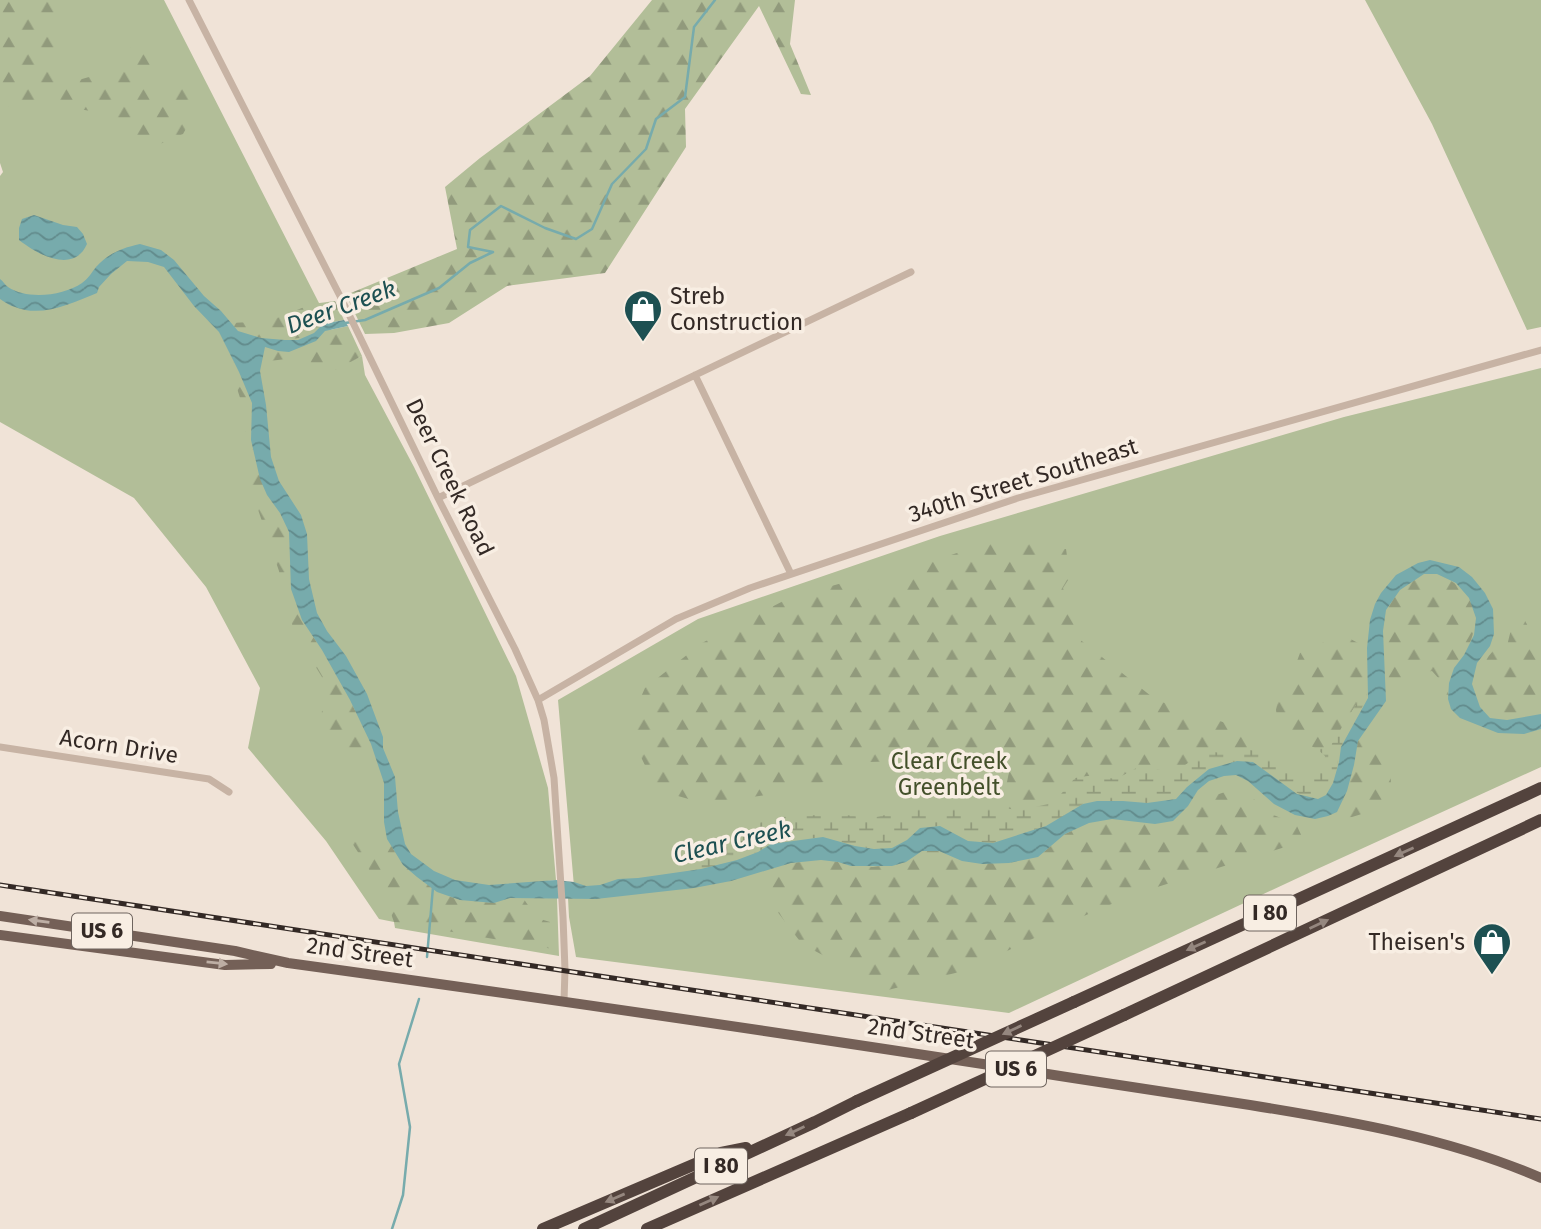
<svg xmlns="http://www.w3.org/2000/svg" width="1541" height="1229" viewBox="0 0 1541 1229" font-family="'Fira Sans',sans-serif">
	<defs>
		<pattern id="forest-firs" width="22" height="20" patternUnits="userSpaceOnUse" patternTransform="scale(1.75)"><rect width="22" height="20" fill="#b2be98"/><path d="M5 1l3.5 6h-7zM16 11l3.5 6h-7z" fill="#919a7c"/></pattern>
		<pattern id="wetland-marsh" width="20" height="14" patternUnits="userSpaceOnUse" patternTransform="scale(1.75)"><rect width="20" height="14" fill="#b2be98"/><path d="M1 5h8M5 5V1M11 12h8M15 12V8" fill="none" stroke="#919a7c"/></pattern>
		<pattern id="water-waves" width="16" height="10" patternUnits="userSpaceOnUse" patternTransform="scale(1.75)"><rect width="16" height="10" fill="#77abac"/><path d="M0 5q4-4 8 0t8 0" fill="none" stroke="#628b8c"/></pattern>
	</defs>
	<rect width="100%" height="100%" fill="#f0e3d7"/>
	<path fill="#b2be98" d="M0 0H164L319 303 347 363 362 356 365 375 414 467 516 676 548 788 556 880 547 881 548 897 557 898 559 956 395 928 394 922 379 919 326 841 248 748 260 688 206 587 134 498 0 422V176L3 172 0 163Z
		M1365 0H1541V327L1527 330 1432 124Z
		M1541 368V767L1315 870 1009 1013 576 957 569 917 568 898H575L558 700 698 619 940 536 1344 417Z"/>
	<path fill="url(#forest-firs)" d="M0 0H62L52 76 61 85 110 71 140 37 164 56 150 89 180 87 204 96 183 134 151 148 111 115 43 102 7 107 0 113Z
		M652 0H795L790 44 811 95 801 94 759 6 685 109 686 147 605 273 507 286 449 323 394 333 365 334 346 295 457 249 445 187 480 158 590 76Z
		M335 301 344 320 323 324 314 333 306 337 285 340 261 338 238 331 231 323 269 321 312 304Z
		M348 326 362 356 335 370 295 358 269 361 260 371 265 347 278 351 289 352 316 341 325 331Z
		M228 350 239 372 252 403 251 440 267 495 280 513 289 532 291 589 302 620 322 650 350 700 371 744 360 752H342L323 745 321 720 325 682 295 633 283 599 279 571 251 489 244 410 231 370Z
		M1028 537 1049 550 1066 549 1070 577 1063 588 1078 638 1156 700 1250 731 1257 744 1242 751 1221 753 1206 751 1177 771 1161 770 1138 767 1117 779 1089 776 1075 778 1061 794 1048 804 1018 811 1002 807 1010 767 991 746 945 757 911 761 867 762 832 780 785 792 706 804 657 790 640 755 631 719 645 688 702 643 791 597 857 579 877 598 904 584 906 571 985 543Z
		M1424 574C1440 574 1452 579 1463 591 1481 611 1476 636 1462 658 1457 665 1451 673 1449 682 1448 687 1448 694 1448 699L1441 681 1432 671C1413 674 1398 688 1386 701 1385 673 1377 640 1386 612 1390 596 1409 582 1424 574Z
		M1521 613 1541 651V709L1516 715 1493 714C1483 698 1476 678 1487 659 1489 655 1494 650 1498 646H1507L1513 621Z
		M1347 637 1367 648 1368 685 1330 747 1317 749 1297 739 1281 725 1277 717 1276 710 1279 693 1290 680 1300 653 1317 644Z
		M1366 731 1376 735 1390 750 1391 786 1375 810 1342 820 1337 812 1347 790 1354 765 1358 741Z
		M1240 787 1271 814 1296 824 1304 841 1135 894 1049 931 967 970 888 990 802 944 767 898 762 872 791 863 821 860 838 862 851 866 873 867 906 862 922 851H939L962 861 982 864 1009 863 1038 857 1065 834 1089 823 1112 819 1155 824 1173 821 1201 800Z
		M352 822 370 838 387 839 395 852 437 892 459 900 494 903 510 898H523L537 918 550 922 553 949 394 922C384 890 364 861 346 834Z"/>
	<path fill="url(#wetland-marsh)" d="M1368 685C1367 708 1350 724 1342 745 1338 756 1338 770 1333 782 1331 788 1326 797 1319 798 1301 802 1268 773 1253 762L1187 787 1176 799 1147 803 1123 801H1097L1083 804 1046 826 993 843 968 841 940 826 920 828 907 840 892 848 874 849 855 846 823 837 771 844 758 852 737 860 701 869 686 871 697 847 725 837 749 825 783 817 836 814 872 818 912 809 933 810 1002 807 1018 811 1048 804 1061 794 1075 778 1089 776 1117 779 1138 767 1161 770 1176 771 1206 751 1221 753 1249 750 1263 752 1297 772 1314 774 1324 765 1325 756 1317 749 1330 747Z"/>
	<path fill="url(#water-waves)" d="M34 215 63 225 77 227 83 234 87 244C74 274 38 255 19 240V228L22 219Z
		M140 244 161 250 174 260 204 296 221 311 238 331 261 338 285 340H298L314 333 323 324 344 320 348 326 325 331 316 341 289 352 278 351 265 347 260 371 266 405 271 457 279 481 301 515 307 534 309 579 317 613 327 631 346 656 367 694 383 737V748L395 777 398 812 405 844 411 854 434 871 455 880 489 885 556 880 574 882 586 886 600 885 618 879 638 878 701 869 737 860 758 852 771 844 823 837 855 846 874 849 892 848 907 840 920 828 940 826 968 841 993 843 1046 826 1083 804 1097 801H1123L1147 803 1176 799 1187 787 1209 769 1237 761 1253 762 1297 794 1318 799 1326 795 1333 783 1339 762 1341 747 1368 698 1367 648 1370 620 1375 604 1381 593 1396 575 1418 563 1430 560 1459 567 1472 577 1485 593 1493 609 1494 634 1490 646 1477 663 1472 684 1480 707 1490 718 1507 720 1541 714V729L1524 734 1498 733 1460 718 1451 709 1448 699 1449 683 1454 668 1464 655 1474 635 1476 618 1469 598 1456 583 1437 574H1424L1400 590 1386 610 1383 631 1386 701 1358 741 1354 765 1347 791 1337 812 1328 816 1315 819 1295 815 1274 804 1248 781 1236 775 1224 776 1209 781 1198 790 1188 806 1173 821 1155 824 1112 819 1089 823 1065 834 1038 857 1009 863 982 864 962 861 939 851H922L906 862 892 866H851L838 862 821 860 791 863 731 881 694 888 596 899 510 898 494 903 460 900 437 892 417 877 403 865 387 839 384 822V783L371 744 350 700 322 650 302 620 291 589 289 532 280 513 267 495 260 479 251 440 252 403 239 372 219 332 194 306 164 267 148 262 127 261 111 274 99 287 97 293C72 303 42 318 15 307 10 306 5 302 0 299V279C3 281 5 285 8 287 27 300 63 296 82 283 88 279 92 272 96 267 109 253 122 248 140 244Z"/>
	<g fill="none" stroke-linecap="round" stroke-linejoin="round">
		<path stroke="#77abac" stroke-width="2.5" d="M345 323 365 320 439 288 470 263 493 252 468 247 470 230 501 206 545 228 576 239 592 229 612 184 646 149 656 119 685 97 694 27 715 0
			M427 957 433 887
			M392 1229 403 1195 410 1127 399 1064 419 999"/>
		<path stroke="#c7b3a4" stroke-width="7" d="M189 0 341 298 438 498 515 649 538 700 544 720 554 778 563 917 565 970 564 1001
			M695 375 791 574
			M438 498 911 272
			M538 700 676 619 750 588 1018 498 1541 350
			M0 747 209 779 229 792"/>
		<path stroke="#746057" stroke-width="10" d="M0 916 235 951 288 963C550 999 812 1037 1073 1078 1132 1087 1191 1096 1250 1105 1349 1121 1449 1138 1541 1178
			M0 935 225 965 271 964"/>
		<path stroke="#53433d" stroke-width="12" d="M1074 1002 1541 788
			M1124 1015 1541 820
			M543 1229 721 1153 746 1148
			M584 1229 815 1122 857 1101
			M647 1229 911 1113"/>
		<defs>
			<path id="rail" d="M0 885 1541 1119"/>
		</defs>
		<use href="#rail" stroke="#332925" stroke-width="5"/>
		<use href="#rail" stroke="#f8eee3" stroke-width="2.5" stroke-dasharray="8" stroke-linecap="butt"/>
		<path stroke="#53433d" stroke-width="12" d="M857 1101 1074 1002
			M911 1113 1124 1015"/>
	</g>
	<defs><path id="oneway-solid" d="M-6-.8H1V-3.2L6.5 0L1 3.2V.8H-6Z" transform="scale(1.75)"/></defs>
	<g fill="#95877f">
		<use href="#oneway-solid" transform="translate(1404 852) rotate(156)"/>
		<use href="#oneway-solid" transform="translate(1319 924) rotate(-25)"/>
		<use href="#oneway-solid" transform="translate(1196 946) rotate(156)"/>
		<use href="#oneway-solid" transform="translate(1012 1030) rotate(155)"/>
		<use href="#oneway-solid" transform="translate(795 1131) rotate(155)"/>
		<use href="#oneway-solid" transform="translate(615 1198) rotate(157)"/>
		<use href="#oneway-solid" transform="translate(709 1201) rotate(-24)"/>
	</g>
	<g fill="#bdaea4">
		<use href="#oneway-solid" transform="translate(39 921) rotate(-172)"/>
		<use href="#oneway-solid" transform="translate(217 963) rotate(6)"/>
	</g>
	<defs>
		<symbol id="shop-pin" viewBox="-11 -11 22 30"><path d="M0 17L-7.5 6A9.5 9.5 0 1 1 7.5 6Z" fill="#1d5052" stroke="#f8eee3"/><path d="M-5-2.5h2.3a2.7 3.5 0 0 1 5.4 0H5L5.5 6h-11ZM-1.5-2.5h3a1.5 2.3 0 0 0-3 0Z" fill="#fff"/></symbol>
	</defs>
	<g fill-rule="evenodd">
		<use href="#shop-pin" x="621" y="287" width="44" height="60"/>
		<use href="#shop-pin" x="1470" y="920" width="44" height="60"/>
	</g>
	<g text-anchor="middle" dominant-baseline="central" stroke-width="7" stroke-linejoin="round" paint-order="stroke">
		<g fill="#f8eee3" stroke="#6e645e" stroke-width="2">
			<rect x="1244" y="895.5" width="52" height="35" rx="5"/>
			<rect x="72" y="913.5" width="60" height="35" rx="5"/>
			<rect x="986" y="1051.5" width="60" height="35" rx="5"/>
			<rect x="695" y="1148.5" width="52" height="35" rx="5"/>
		</g>
		<g font-size="21" font-weight="bold" fill="#332925">
			<text x="1270" y="913">I 80</text>
			<text x="102" y="931">US 6</text>
			<text x="1016" y="1069">US 6</text>
			<text x="721" y="1166">I 80</text>
		</g>
		<g font-size="23" fill="#332925" stroke="#f8eee3" text-anchor="start">
			<text x="670" y="296">Streb<tspan x="670" dy="26">Construction</tspan></text>
			<text x="1465" y="942" text-anchor="end">Theisen's</text>
		</g>
		<g font-size="23" fill="#332925" stroke="#f8eee3">
			<text transform="translate(450 477) rotate(64)">Deer Creek Road</text>
			<text transform="translate(1023 480) rotate(-17)">340th Street Southeast</text>
			<text transform="translate(119 746) rotate(9)">Acorn Drive</text>
			<text transform="translate(360 952) rotate(8)">2nd Street</text>
			<text transform="translate(921 1033) rotate(8)">2nd Street</text>
		</g>
		<g font-size="23" fill="#43502a" stroke="#f8eee3">
			<text x="949" y="761">Clear Creek<tspan x="949" dy="26">Greenbelt</tspan></text>
		</g>
		<g font-size="24" font-style="italic" fill="#1d5052" stroke="#f8eee3">
			<text transform="translate(341 307) rotate(-20)">Deer Creek</text>
			<text transform="translate(732 842) rotate(-13)">Clear Creek</text>
		</g>
	</g>
</svg>
